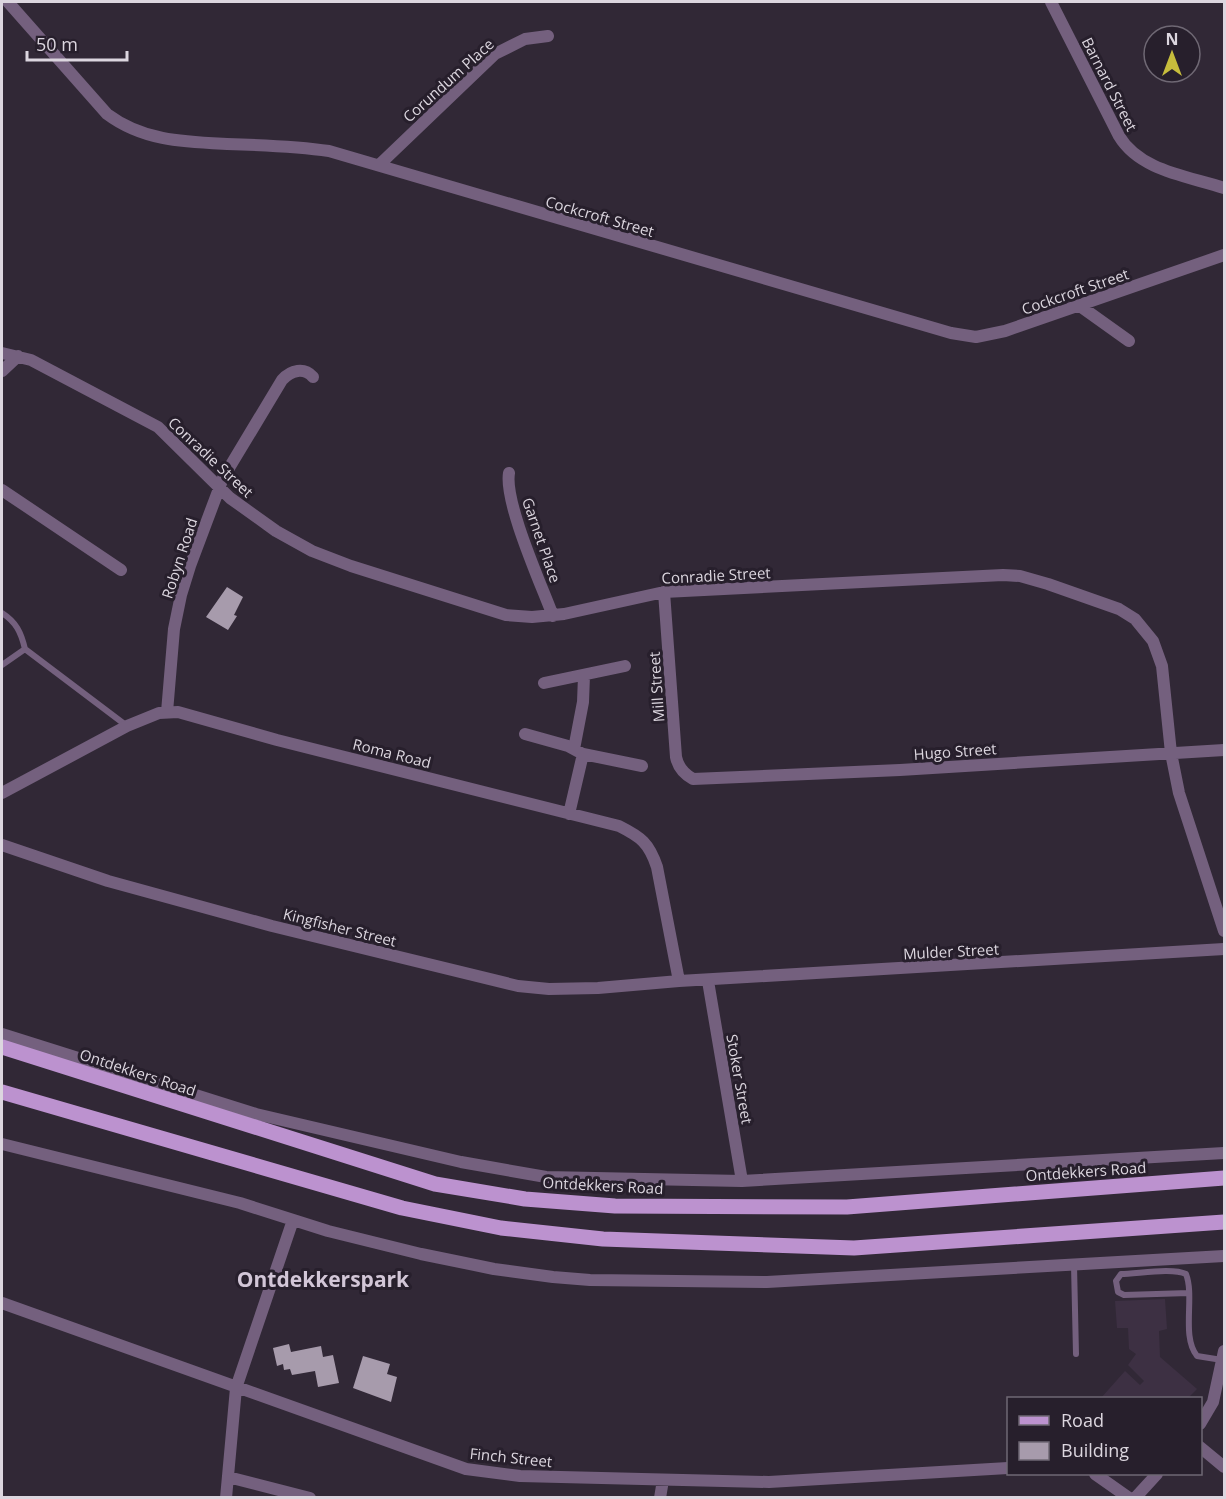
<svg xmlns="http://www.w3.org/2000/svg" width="1226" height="1499" viewBox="0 0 1226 1499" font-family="'Open Sans',sans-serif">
	<rect width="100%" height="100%" fill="#312836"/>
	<path fill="#3d3043" d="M1165 1299 1167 1329 1159 1331 1160 1357 1197 1389 1188 1398H1101L1125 1371 1140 1385 1144 1381 1128 1365 1136 1354 1129 1349 1128 1328H1117L1115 1301Z"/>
	<path fill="#a79bac" d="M227 587 243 597 234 615 237 616 228 630 206 617Z
		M289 1344 291 1352 321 1346 323 1357 333 1355 339 1383 318 1387 315 1371 292 1375 290 1369 284 1370 283 1364 277 1366 273 1348Z
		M363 1356 390 1364 387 1374 397 1377 391 1402 353 1388Z"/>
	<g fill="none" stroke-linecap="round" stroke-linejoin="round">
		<path stroke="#74607e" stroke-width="6" d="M2 613C16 622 21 632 25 649L127 726
			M2 665 25 649
			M1074 1265 1076 1354
			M1189 1293 1124 1295 1118 1292 1116 1281 1121 1274C1137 1274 1172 1267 1186 1274 1195 1297 1181 1336 1197 1356L1222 1360"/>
		<path stroke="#74607e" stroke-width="12" d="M8 2 107 114C143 141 184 142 227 144 261 145 295 146 329 151L951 333 976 337 1005 331 1224 255
			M1051 2 1119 136C1140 171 1188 176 1224 188
			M379 165 495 54 525 39 548 36
			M1080 306 1129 341
			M2 353 31 360 158 427 230 498 276 531 312 551 351 566 506 615 532 617 564 614 664 592 1003 575 1020 576 1048 584 1119 609 1135 619 1153 641 1162 666 1171 753 1179 793 1224 931
			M2 371 18 356
			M509 473C504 502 541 584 553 616
			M2 490 121 570
			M664 592 676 757C678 767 684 774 693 779L900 770 1224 750
			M544 683 625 666
			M167 712 174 629 181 595 190 566 223 478 282 380C291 370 304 367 313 377
			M525 734 568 746 581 753
			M574 749 583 702 584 676
			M2 793 127 726 159 713 178 712 277 740 619 826C641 837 649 843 657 867L679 981
			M569 814 583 754 642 766
			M2 845 108 881 272 926 518 986 549 989 598 988 679 981 1224 949
			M708 981 742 1181
			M2 1034 256 1114 461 1162 546 1177 742 1181 1224 1153
			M2 1144 240 1203 328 1231 421 1254 494 1269 553 1277 590 1280 767 1282 1224 1256
			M2 1303 466 1469 520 1476 769 1482 1008 1468
			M1200 1424 1213 1402 1224 1351
			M1200 1447 1224 1467
			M1095 1474 1129 1498
			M228 1477 310 1498
			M226 1498 236 1388 293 1220
			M660 1498 663 1480
			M1135 1498 1157 1474"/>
		<path stroke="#bc92cf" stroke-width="15" d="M2 1047 435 1184 525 1199 615 1206 847 1207 1224 1178
			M2 1092 402 1208 501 1228 603 1239 854 1248 1224 1222"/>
	</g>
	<g text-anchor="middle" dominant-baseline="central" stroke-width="6" stroke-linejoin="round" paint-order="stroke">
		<g font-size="15" fill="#dcd6df" stroke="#271f2c">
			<text transform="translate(448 80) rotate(-42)">Corundum Place</text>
			<text transform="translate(1110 84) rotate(63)">Barnard Street</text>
			<text transform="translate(600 216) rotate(16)">Cockcroft Street</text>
			<text transform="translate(1075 291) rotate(-19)">Cockcroft Street</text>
			<text transform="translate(211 457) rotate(43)">Conradie Street</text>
			<text transform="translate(542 540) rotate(71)">Garnet Place</text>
			<text transform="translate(179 558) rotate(-72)">Robyn Road</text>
			<text transform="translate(716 575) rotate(-3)">Conradie Street</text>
			<text transform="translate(656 687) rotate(-94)">Mill Street</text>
			<text transform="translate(955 751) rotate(-4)">Hugo Street</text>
			<text transform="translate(392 753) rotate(14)">Roma Road</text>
			<text transform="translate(340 927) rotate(14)">Kingfisher Street</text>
			<text transform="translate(951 951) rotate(-3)">Mulder Street</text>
			<text transform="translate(138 1072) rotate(18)">Ontdekkers Road</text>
			<text transform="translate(740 1079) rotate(80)">Stoker Street</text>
			<text transform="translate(1086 1171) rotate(-4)">Ontdekkers Road</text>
			<text transform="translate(603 1185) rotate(3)">Ontdekkers Road</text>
			<text transform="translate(511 1457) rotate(6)">Finch Street</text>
		</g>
		<g font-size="21" font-weight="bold" fill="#d2c6d7" stroke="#271f2c">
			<text x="323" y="1279">Ontdekkerspark</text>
		</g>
	</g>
	<rect width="1226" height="1499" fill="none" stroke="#dcd6df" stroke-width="6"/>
	<rect x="1007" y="1397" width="195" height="78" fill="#271f2c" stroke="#6f6874" stroke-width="1.5"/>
	<rect x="1019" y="1416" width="30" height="9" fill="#bc92cf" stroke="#6f6874" stroke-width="1.5"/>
	<text x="1061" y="1427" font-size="18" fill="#dcd6df">Road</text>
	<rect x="1019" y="1442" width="30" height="18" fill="#a79bac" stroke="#6f6874" stroke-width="1.5"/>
	<text x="1061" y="1457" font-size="18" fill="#dcd6df">Building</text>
	<g transform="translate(1172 54)"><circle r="28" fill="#271f2c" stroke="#6f6874" stroke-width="1.5"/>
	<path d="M0-4.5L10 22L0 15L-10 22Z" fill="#c6bc3c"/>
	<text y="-9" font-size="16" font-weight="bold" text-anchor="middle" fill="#dcd6df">N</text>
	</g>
	<path d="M27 51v9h100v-9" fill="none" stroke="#dcd6df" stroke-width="3"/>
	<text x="36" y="51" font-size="18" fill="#dcd6df" stroke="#271f2c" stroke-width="4.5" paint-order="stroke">50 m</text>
</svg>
